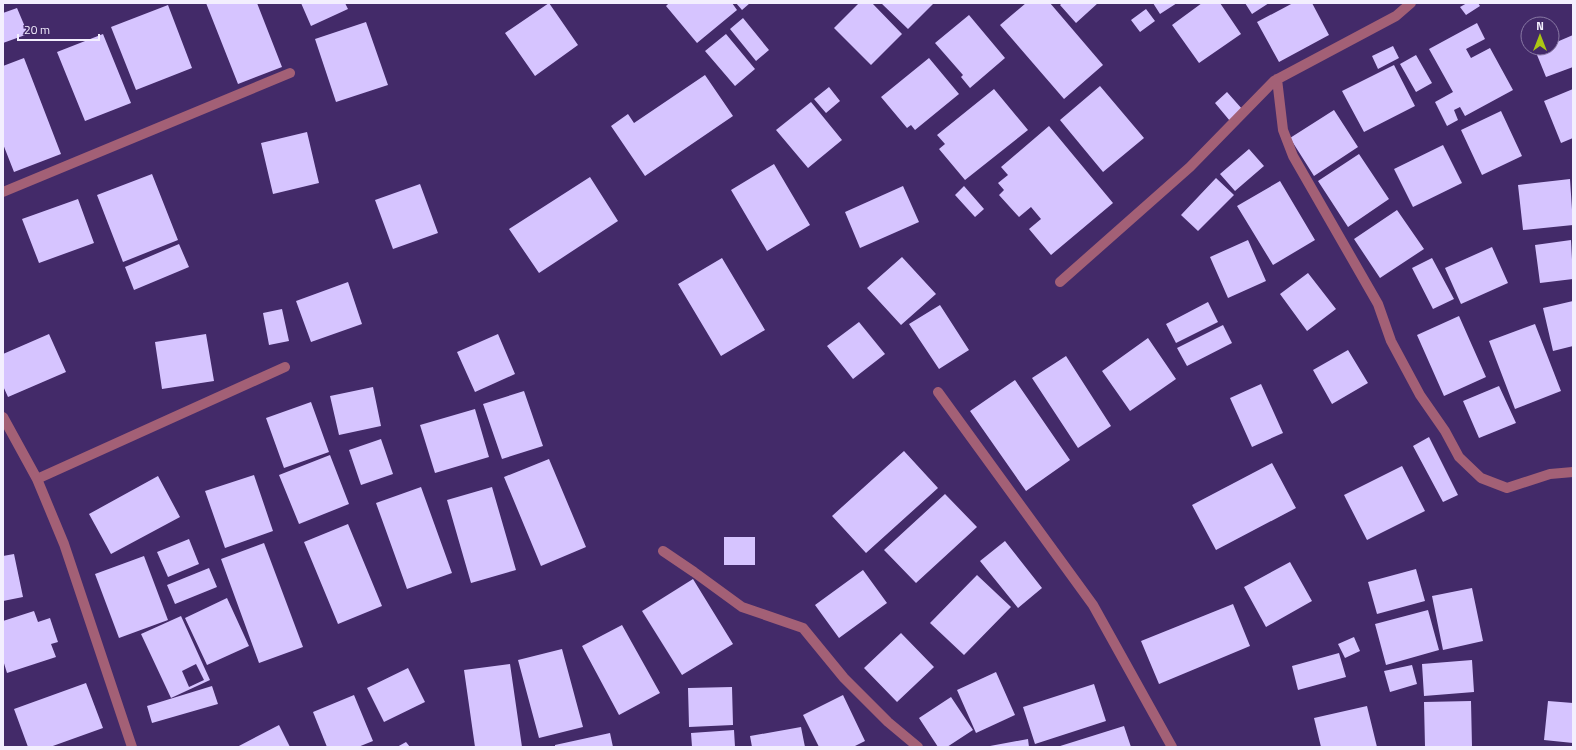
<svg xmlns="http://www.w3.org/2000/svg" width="1576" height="750" viewBox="0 0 1576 750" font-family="'Titillium Web',sans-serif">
	<rect width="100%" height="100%" fill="#432a69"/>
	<path fill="#d6c4ff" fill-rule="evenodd" d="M206 3H257L282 67 238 84Z
		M301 3H345L348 9 311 26Z
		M549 3 578 45 535 76 505 33Z
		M669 3H732L737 10 697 43 666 6Z
		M736 3H750L742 10Z
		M859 3H872L902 34 871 65 834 28Z
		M881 3H934L908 29Z
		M1026 3H1050L1103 65 1064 99 1000 25Z
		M1062 3H1098L1076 23 1060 5Z
		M1153 3H1177L1160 14Z
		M1202 3H1220L1241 34 1199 63 1172 25Z
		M1245 3H1269L1252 14Z
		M1293 3H1312L1329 35 1279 62 1257 22Z
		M1467 3H1478L1480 6 1466 15 1460 7Z
		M168 5 192 68 136 90 111 27Z
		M17 8 28 34 3 43V13Z
		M1146 9 1155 21 1140 32 1131 20Z
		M969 15 1005 58 970 88 961 77 963 75 935 43Z
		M743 18 769 50 756 61 730 29Z
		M366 22 388 85 336 102 315 39Z
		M1477 23 1485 39 1466 49 1471 58 1490 48 1513 90 1465 116 1460 107 1454 110 1458 120 1447 126 1435 102 1453 92 1429 49Z
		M103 34 131 103 85 121 57 52Z
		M726 34 755 69 735 86 705 51Z
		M1573 35V67L1546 77 1535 50 1541 48H1552V44Z
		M1393 46 1399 58 1378 69 1372 56Z
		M1416 55 1432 83 1416 92 1400 64Z
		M24 58 61 154 14 172 3 144V66Z
		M929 58 959 94 915 130 911 125 907 128 881 97Z
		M1394 65 1415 106 1364 132 1342 91Z
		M705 75 733 116 645 176 611 126 628 114 634 123Z
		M1100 86 1144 138 1103 172 1060 120Z
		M829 87 840 101 826 113 814 99Z
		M994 89 1028 130 965 180 939 149 945 144 937 135Z
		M1573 89V138L1561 143 1544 101Z
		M1227 92 1243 110 1230 121 1215 103Z
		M811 102 842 140 808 168 776 130Z
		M1334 110 1358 147 1314 176 1290 138Z
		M1501 111 1522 156 1482 175 1461 130Z
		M1049 126 1113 203 1051 255 1029 229 1041 219 1031 207 1019 217 999 195 1004 190 998 183 1008 175 1001 167Z
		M307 132 319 183 273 194 261 143Z
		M1443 145 1462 183 1413 207 1394 169Z
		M1249 149 1264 166 1235 191 1220 174Z
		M1359 154 1389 199 1348 227 1318 181Z
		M774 164 810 225 767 251 731 190Z
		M152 174 178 240 123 262 97 195Z
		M590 177 618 221 539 273 509 229Z
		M1216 178 1234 195 1198 231 1181 215Z
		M1570 179 1573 225 1523 230 1518 185Z
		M1280 181 1315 240 1273 265 1237 206Z
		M420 184 438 233 393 249 375 200Z
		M903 186 919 222 860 248 845 212Z
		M964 186 984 209 975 217 955 195Z
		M78 199 94 243 39 263 22 219Z
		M1397 210 1424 249 1380 278 1354 239Z
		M1248 240 1266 281 1228 298 1210 257Z
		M1571 240 1573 279 1540 283 1535 245Z
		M179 244 189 267 134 290 125 267Z
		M1492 247 1508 283 1461 304 1445 268Z
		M902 257 936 294 901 325 867 288Z
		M722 258 765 330 721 356 678 284Z
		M1432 258 1454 299 1433 309 1412 268Z
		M1308 273 1336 309 1307 331 1280 294Z
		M348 282 362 324 311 342 296 301Z
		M1573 301V346L1553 351 1543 308Z
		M1208 302 1218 322 1176 343 1166 324Z
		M940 305 969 350 939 369 909 324Z
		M282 309 289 341 269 345 263 313Z
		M1459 316 1486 377 1444 396 1417 335Z
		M859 322 885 354 853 379 827 346Z
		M1535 324 1561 391 1515 409 1489 341Z
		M1223 325 1232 343 1187 366 1177 348Z
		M49 334 66 372 8 397 3 386V354Z
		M206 334 214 381 162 389 155 342Z
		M498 334 515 374 475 392 457 352Z
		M1148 338 1176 379 1130 411 1102 371Z
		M1348 350 1368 383 1332 404 1313 370Z
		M1066 356 1111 426 1078 448 1032 378Z
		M1015 380 1070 460 1026 491 970 411Z
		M1261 384 1283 433 1252 447 1230 398Z
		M1499 386 1516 423 1479 438 1463 401Z
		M373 387 381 426 339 435 330 396Z
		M524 391 543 446 502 459 483 404Z
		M311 402 329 452 284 468 266 418Z
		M475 409 489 457 435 473 420 425Z
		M1429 437 1458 495 1443 502 1413 446Z
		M381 439 393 474 361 485 349 450Z
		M904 451 938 488 866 553 832 516Z
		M330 455 349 504 299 524 279 475Z
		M549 459 586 547 541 566 504 477Z
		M1272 463 1296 508 1216 550 1192 505Z
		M1402 466 1425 511 1367 540 1344 495Z
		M254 475 273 531 225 548 205 491Z
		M158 476 180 517 111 554 89 514Z
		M421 487 452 573 407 589 376 503Z
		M492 487 516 570 471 583 447 500Z
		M945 494 977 527 916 583 884 550Z
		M348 524 382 606 338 624 304 542Z
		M724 537H755V565H724Z
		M189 539 199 564 168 577 157 552Z
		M1005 541 1042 588 1018 608 980 561Z
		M264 543 303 647 259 663 221 559Z
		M14 554 23 597 3 601V556Z
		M144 556 168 620 119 638 95 574Z
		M1290 562 1312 601 1266 627 1244 587Z
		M209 568 217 587 175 604 167 585Z
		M1416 569 1425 601 1377 614 1368 582Z
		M863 570 887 603 839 638 815 605Z
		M977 575 1011 607 964 655 930 623Z
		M693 579 733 644 682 675 642 611Z
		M1472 588 1483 641 1443 650 1432 596Z
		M227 598 249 646 207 665 185 618Z
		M1233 604 1250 646 1159 684 1141 641Z
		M1428 610 1439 650 1386 665 1375 624Z
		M34 611 38 622 50 618 58 642 51 644 56 657 7 673 3 660V621Z
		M181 616 210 680 171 698 141 634ZM196 664 204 680 189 687 182 671Z
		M622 625 660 693 619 715 582 646Z
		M901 633 934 667 897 702 864 668Z
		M1354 637 1360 651 1345 658 1338 644Z
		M562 649 583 727 539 738 518 660Z
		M1339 653 1346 677 1298 690 1292 666Z
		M1472 660 1474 692 1424 696 1422 664Z
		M510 664 522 747H475L464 670Z
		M1412 665 1417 684 1390 692 1384 671Z
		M408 668 425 702 384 722 367 688Z
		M996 672 1015 715 976 733 957 690Z
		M86 683 103 728 50 747H28L14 709Z
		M1094 684 1106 721 1035 744 1023 707Z
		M212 686 218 704 152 723 147 706Z
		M732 687 733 725 689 727 688 688Z
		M354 695 373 741 358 747H327L313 712Z
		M843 695 865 741 853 747H819L803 715Z
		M951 697 973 730 947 747H938L919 718Z
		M1471 701 1472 747H1425L1424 702Z
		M1548 701 1573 703V743L1544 740Z
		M1367 706 1377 747H1321L1314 718Z
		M279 725 290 747H237Z
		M1124 726 1131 747H1057Z
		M801 727 805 747H752L750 736Z
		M734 730 735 747H692L691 733Z
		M610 733 613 747H555V745Z
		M1028 739 1029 747H990V746Z
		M406 742 410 747H397Z"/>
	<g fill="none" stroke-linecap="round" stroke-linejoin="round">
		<path stroke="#a36076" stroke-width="10" d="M1277 79 1283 130 1293 156 1378 304 1391 341 1420 395 1445 431 1459 457 1481 478 1507 488 1550 474 1573 472
			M3 192 290 73
			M1060 282 1190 167 1274 81 1396 16 1411 3
			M938 392 1093 605 1172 747
			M3 417 37 479 64 544 132 747
			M37 479 285 367
			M663 551 694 572 742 607 803 628 844 678 888 722 918 747"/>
	</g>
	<rect width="1576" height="750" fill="none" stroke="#f3effe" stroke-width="8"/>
	<g transform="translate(1540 36)"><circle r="19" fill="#432a69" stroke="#8979a5"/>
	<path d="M0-3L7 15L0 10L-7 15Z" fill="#abc614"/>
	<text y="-6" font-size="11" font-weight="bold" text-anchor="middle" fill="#f3effe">N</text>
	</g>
	<path d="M18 34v6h81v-6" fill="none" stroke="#f3effe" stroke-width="2"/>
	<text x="24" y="34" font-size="12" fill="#f3effe" stroke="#432a69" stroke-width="3" paint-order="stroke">20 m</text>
</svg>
